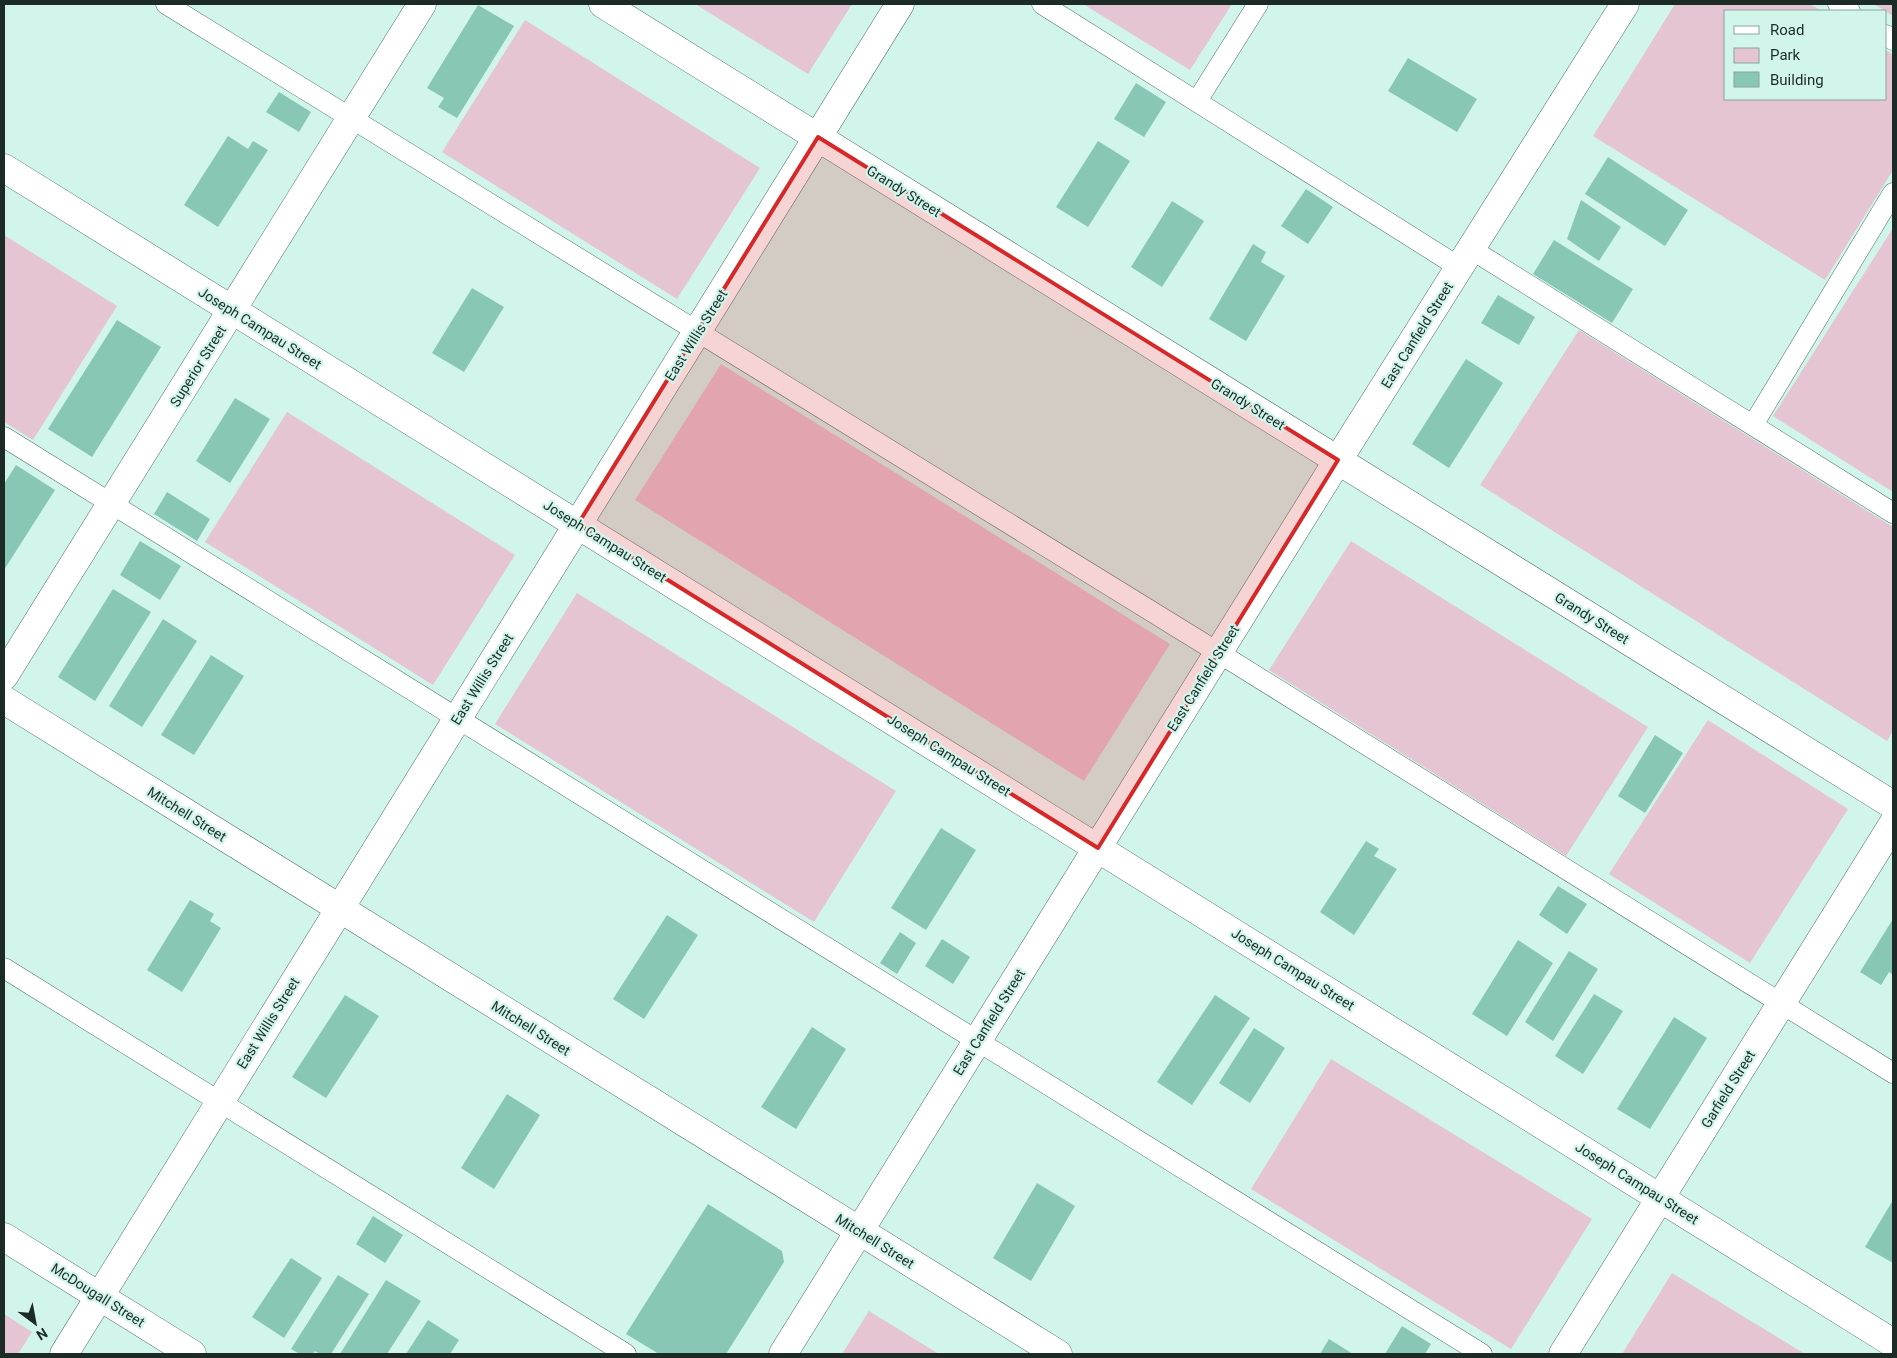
<svg xmlns="http://www.w3.org/2000/svg" width="1897" height="1358" viewBox="0 0 1897 1358" font-family="Roboto,sans-serif">
	<rect width="100%" height="100%" fill="#d1f5eb"/>
	<path fill="#e5c5d3" d="M695 4H852L808 74Z
		M1083 4H1232L1190 70Z
		M1675 4H1810L1822 11H1726V99H1886V50L1893 55V170L1825 280 1593 136Z
		M1874 4H1893V16Z
		M525 20 760 168 677 299 442 152Z
		M1893 228V492L1773 416Z
		M4 235 117 306 33 440 4 422Z
		M1579 330 1893 527V731L1887 741 1480 485Z
		M721 364 1170 644 1084 781 635 500Z
		M287 412 515 555 433 685 205 542Z
		M1351 541 1648 727 1566 856 1269 670Z
		M577 593 896 791 814 922 495 724Z
		M1708 720 1848 809 1750 963 1609 874Z
		M1331 1059 1592 1219 1511 1349 1251 1189Z
		M1672 1273 1805 1354H1622Z
		M869 1311 939 1354H842Z
		M4 1314 32 1332 18 1354H4Z"/>
	<path fill="#88c7b6" d="M478 5 514 26 457 118 438 107 444 98 427 88Z
		M1408 58 1477 99 1457 132 1388 91Z
		M1136 83 1166 102 1144 137 1114 119Z
		M279 92 311 112 299 132 266 112Z
		M228 136 248 149 253 141 268 150 218 227 184 205Z
		M1098 141 1130 161 1088 227 1056 207Z
		M1608 157 1688 210 1665 246 1585 194Z
		M1306 189 1333 207 1308 244 1281 226Z
		M1581 200 1621 227 1599 261 1567 239Z
		M1172 201 1204 221 1162 287 1131 267Z
		M1554 240 1633 289 1612 323 1533 274Z
		M1253 244 1266 252 1261 262 1285 276 1246 341 1209 319Z
		M472 288 504 307 464 372 432 353Z
		M1498 295 1535 317 1519 345 1481 323Z
		M117 320 161 347 92 457 48 429Z
		M1466 359 1503 383 1449 468 1412 444Z
		M235 398 270 419 230 483 196 461Z
		M16 465 55 490 4 570V484Z
		M167 492 210 519 197 541 154 514Z
		M140 541 181 566 160 600 120 575Z
		M113 589 151 612 95 701 58 677Z
		M163 619 197 641 142 727 109 706Z
		M211 655 244 676 194 755 161 735Z
		M1655 735 1683 753 1645 813 1618 796Z
		M941 828 976 850 926 930 891 908Z
		M1366 841 1379 849 1374 856 1397 869 1354 935 1320 912Z
		M1558 886 1587 904 1567 934 1539 915Z
		M190 900 214 914 210 921 221 928 182 992 147 970Z
		M667 915 698 935 644 1019 613 999Z
		M1893 919V975L1889 972 1881 985 1860 972Z
		M900 932 916 943 897 974 880 963Z
		M942 939 970 957 953 984 925 966Z
		M1518 940 1553 963 1507 1036 1472 1014Z
		M1569 951 1598 969 1553 1041 1525 1022Z
		M1594 994 1623 1011 1583 1074 1555 1056Z
		M345 995 379 1016 326 1098 292 1077Z
		M1215 995 1250 1018 1192 1105 1157 1082Z
		M1674 1017 1707 1038 1650 1129 1617 1109Z
		M812 1027 846 1049 796 1129 761 1107Z
		M1254 1028 1285 1048 1250 1103 1219 1083Z
		M507 1094 540 1115 494 1189 461 1168Z
		M1037 1183 1075 1206 1031 1281 993 1258Z
		M1893 1200V1263L1865 1247Z
		M708 1204 782 1251 784 1262 726 1354H659L626 1334Z
		M373 1216 403 1235 385 1263 356 1244Z
		M291 1258 322 1278 284 1338 252 1317Z
		M338 1275 369 1294 331 1354H320L315 1351 313 1354H300L291 1349Z
		M386 1280 421 1301 387 1354H340Z
		M428 1320 459 1340 450 1354H406Z
		M1402 1326 1431 1344 1425 1354H1385Z
		M1329 1339 1353 1354H1320Z"/>
	<g fill="none" stroke-linecap="round" stroke-linejoin="round">
		<defs>
			<path id="service" d="M166 4 1219 653 1893 1073
				M1042 4 1459 267
				M1838 4 1850 11
				M1886 35 1893 40
				M1197 101 1258 4
				M1471 249 1893 513
				M1753 425 1893 193
				M4 437 1482 1354
				M4 968 626 1354"/>
			<path id="minor" d="M603 4 1893 805
				M4 168 1893 1343
				M4 676 422 4
				M4 700 1058 1354
				M64 1354 900 4
				M783 1354 1338 460 1625 4
				M1563 1354 1893 824"/>
			<path id="tertiary" d="M4 1237 192 1354"/>
		</defs>
		<use href="#service" stroke="#54736b" stroke-width="21"/>
		<use href="#minor" stroke="#54736b" stroke-width="29"/>
		<use href="#tertiary" stroke="#54736b" stroke-width="29"/>
		<use href="#service" stroke="#fff" stroke-width="20"/>
		<use href="#minor" stroke="#fff" stroke-width="28"/>
		<use href="#tertiary" stroke="#fff" stroke-width="28"/>
	</g>
	<path fill="#d62828" fill-opacity="0.2" stroke="#d62828" stroke-width="4" stroke-linejoin="round" d="M818 137 1338 460 1098 848 578 524Z"/>
	<g text-anchor="middle" dominant-baseline="central" stroke-width="4.5" stroke-linejoin="round" paint-order="stroke">
		<g font-size="14" fill="#1d2b27" stroke="#d1f5eb">
			<text transform="translate(904 191) rotate(32)">Grandy Street</text>
			<text transform="translate(260 328) rotate(32)">Joseph Campau Street</text>
			<text transform="translate(696 335) rotate(-58)">East Willis Street</text>
			<text transform="translate(1417 335) rotate(-58)">East Canfield Street</text>
			<text transform="translate(198 366) rotate(-58)">Superior Street</text>
			<text transform="translate(1248 404) rotate(32)">Grandy Street</text>
			<text transform="translate(605 541) rotate(32)">Joseph Campau Street</text>
			<text transform="translate(1592 618) rotate(32)">Grandy Street</text>
			<text transform="translate(1203 678) rotate(-58)">East Canfield Street</text>
			<text transform="translate(482 679) rotate(-58)">East Willis Street</text>
			<text transform="translate(949 755) rotate(32)">Joseph Campau Street</text>
			<text transform="translate(187 814) rotate(32)">Mitchell Street</text>
			<text transform="translate(1293 969) rotate(32)">Joseph Campau Street</text>
			<text transform="translate(989 1022) rotate(-58)">East Canfield Street</text>
			<text transform="translate(268 1023) rotate(-58)">East Willis Street</text>
			<text transform="translate(531 1028) rotate(32)">Mitchell Street</text>
			<text transform="translate(1728 1089) rotate(-58)">Garfield Street</text>
			<text transform="translate(1637 1183) rotate(32)">Joseph Campau Street</text>
			<text transform="translate(875 1241) rotate(32)">Mitchell Street</text>
			<text transform="translate(98 1295) rotate(32)">McDougall Street</text>
		</g>
	</g>
	<rect width="1897" height="1358" fill="none" stroke="#1d2b27" stroke-width="10"/>
	<rect x="1724" y="10" width="162" height="90" fill="#d1f5eb" stroke="#89a49d"/>
	<rect x="1734" y="26" width="25" height="8" fill="#ffffff" stroke="#89a49d"/>
	<text x="1770" y="35" font-size="15" fill="#1d2b27">Road</text>
	<rect x="1734" y="48" width="25" height="15" fill="#e5c5d3" stroke="#89a49d"/>
	<text x="1770" y="60" font-size="15" fill="#1d2b27">Park</text>
	<rect x="1734" y="72" width="25" height="15" fill="#88c7b6" stroke="#89a49d"/>
	<text x="1770" y="85" font-size="15" fill="#1d2b27">Building</text>
	<g transform="translate(35 1323) rotate(148)" stroke="#d1f5eb" stroke-width="4" paint-order="stroke">
	<path d="M0-4L9 19L0 12L-9 19Z" fill="#1d2b27"/>
	<text y="-8" font-size="14" font-weight="bold" text-anchor="middle" fill="#1d2b27">N</text>
	</g>
</svg>
